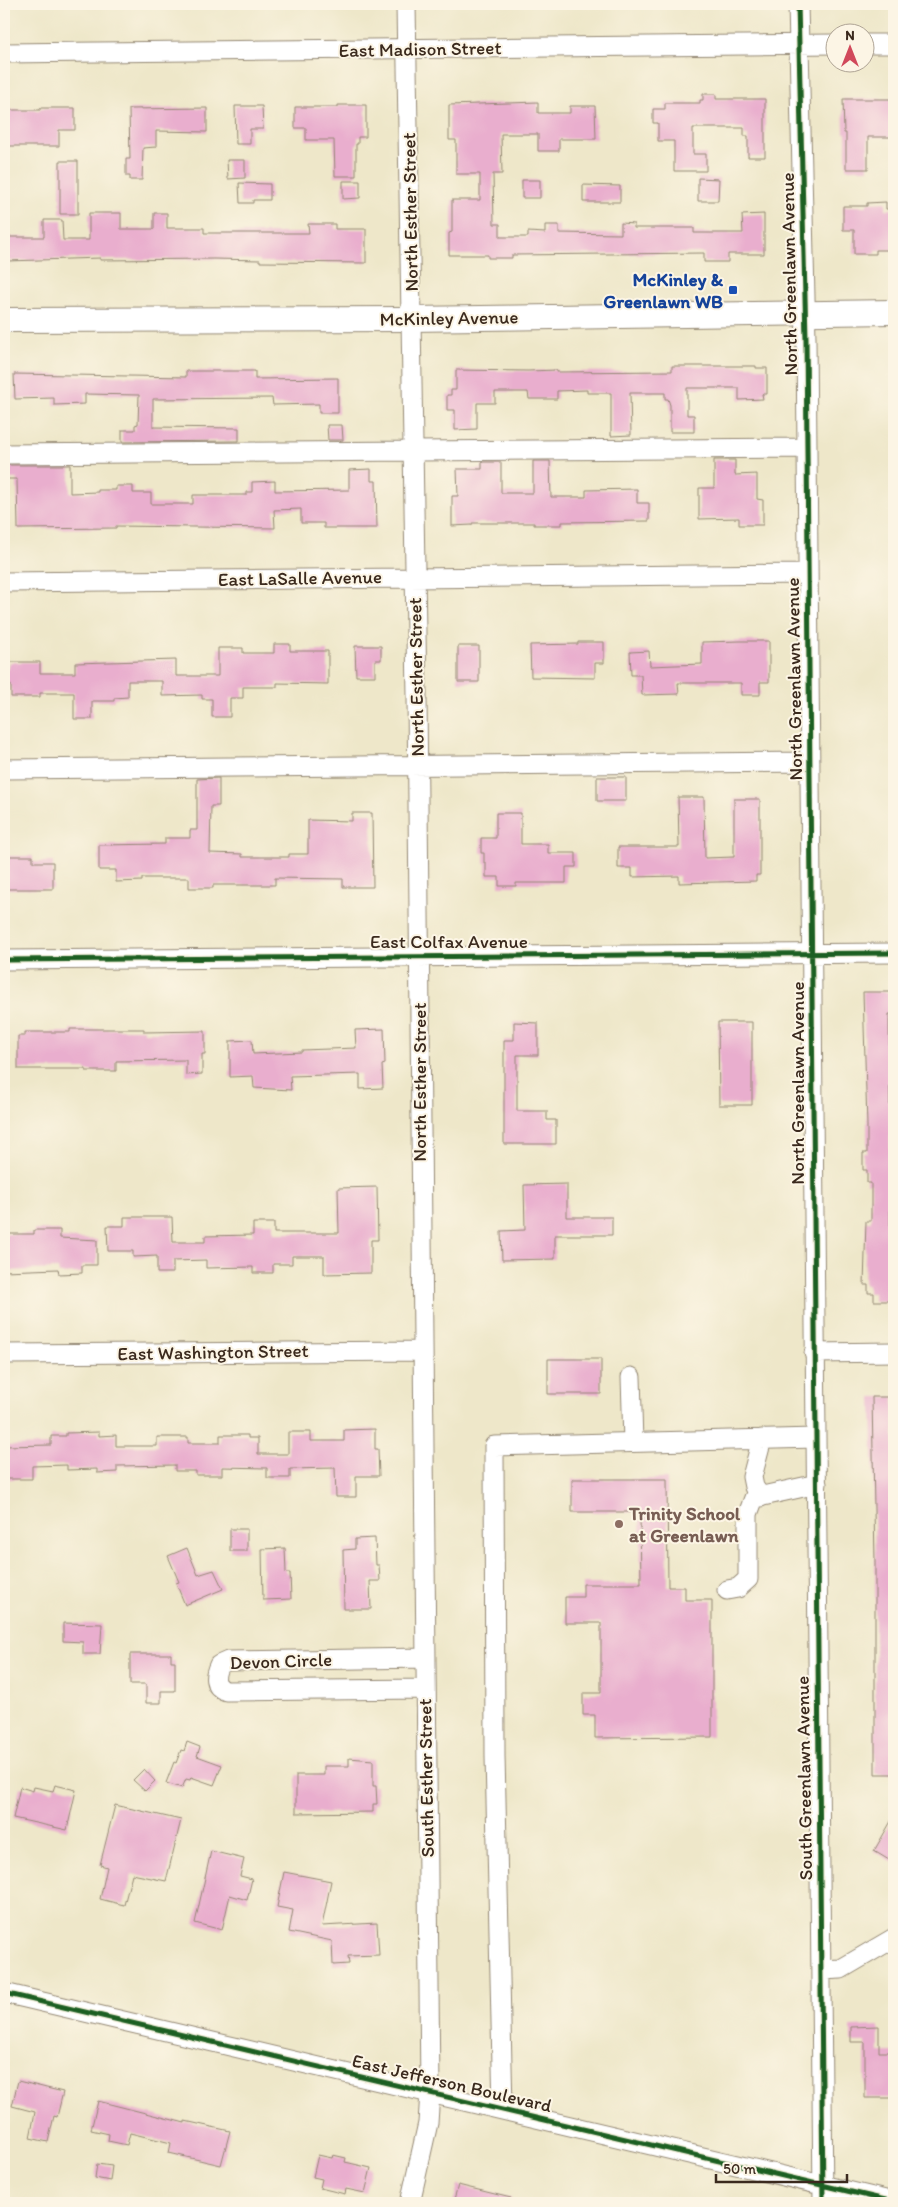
<svg xmlns="http://www.w3.org/2000/svg" width="898" height="2207" viewBox="0 0 898 2207" font-family="Itim,sans-serif">
	<rect width="100%" height="100%" fill="#fcf5e5"/>
	<filter id="ink" filterUnits="userSpaceOnUse"><feTurbulence type="fractalNoise" baseFrequency=".02" numOctaves="2"/><feDisplacementMap in="SourceGraphic" scale="10" xChannelSelector="R" yChannelSelector="G"/><feConvolveMatrix kernelMatrix="1 2 1 2 8 2 1 2 1" color-interpolation-filters="sRGB"/></filter>
	<filter id="wash" filterUnits="userSpaceOnUse"><feTurbulence type="fractalNoise" baseFrequency=".0096" numOctaves="4" result="noise"/><feDisplacementMap in="SourceGraphic" scale="20" xChannelSelector="R" yChannelSelector="G"/><feGaussianBlur stdDeviation="1.12" result="paint"/><feColorMatrix in="noise" values="0 0 0 0 0 0 0 0 0 0 0 0 0 0 0 0 0 1.4 0 .05"/><feComposite in="paint" operator="in"/></filter>
	<g filter="url(#wash)">
		<rect width="100%" height="100%" fill="#eee7c9"/>
		<g id="blocks">
			<path fill="#e9aece" d="M703 94H716V99H765V157H748V136H744V128H693V154H706V171H674V141H658V123H653V109H665V103H700V100H703Z
				M843 99H894V137H868V169H846V133H844Z
				M538 102V113H570V106H595L596 139H559V151H538V134H501L502 174H493L494 224H500V237H528V232L545 233V225H559V233L621 234V223L634 224V228H694V233H743L742 215 764 214V254H728V262H704V253L512 255V258H488V255H449V233L452 232V200H480V174H456V140H449V105Z
				M338 105H366V137H358V144H356V176H335L334 140H306V128H295V107H338Z
				M235 106H262L263 129H250V144H236Z
				M40 108H75V130H59V146H4V110H40Z
				M207 108V132L156 131V147L143 148 142 180H130V176H126V159H130L129 109Z
				M227 160H245V178L228 179Z
				M60 161H78V214H60Z
				M698 178 719 179 718 201H698Z
				M522 180H540V198H522Z
				M343 181H360V198L343 199Z
				M239 183 270 184V200H253V203H240Z
				M583 185 620 186V202H583Z
				M886 202V209H894V250H876V254H854V230H843V206H867V203Z
				M89 213H121V229H154V213H167V228H204V233H309L308 224H335V229H366V263L260 262V260L214 259 100 260V258L8 261V237H44V220H62L63 240H89Z
				M672 366H756V368H767V394H762L763 399 739 400V388H687V415H694V432H670V405L668 399H665V393H630L631 435 611 436V393H587V390L557 391V399H529L528 392H495V403H477V429L455 430V410H447V395H451V390H456V370L528 371 557 370V372L672 371Z
				M186 371H255V379L338 378V413H319V404L273 405 272 398 153 399V427L239 428V441L122 442V430H135V425L138 424 139 395 85 394V404L54 405V398L15 399 14 374 186 377Z
				M327 425H342L343 440H328Z
				M714 460H735V475L757 474V499L763 500V525H739V518L699 519V488H714Z
				M533 461H550L551 497H586V490L637 489V503H649V521L562 522V525H534V523H472V525L452 526V496H458L457 469H482V462H501V493H533Z
				M4 465H70V493L98 492V490H116V486H133V493H151V504H193V495H247V492H252V482L275 481V491L349 490V470L371 469V481H376L377 528H324V523H301V509L274 510 275 528 116 526V528L18 529 17 479H4Z
				M741 641H769V682H760V695H741V683H678L679 694 642 695 641 675H631L630 652 649 651 650 666 702 664V642Z
				M578 642H604V663H595V678L531 677 530 645 578 644Z
				M274 644H290V651H328V684L277 683V687H243V698H230V717H212V699H202V695L162 696V681H128V697L114 698V701H92V719H74V693H40V697H11V685H4V669H9V662H40V673H75V663L176 660V676H218V648H243V653H274Z
				M355 646H381V660H375V676H356Z
				M458 646H479V682H458Z
				M597 777H626V801H597Z
				M219 778V806H211L210 853 242 854V857H289V854H308V820L352 821V813H372L373 887H343V879L275 878V885H213V888H189V878H142V881L116 882V870H99V845L165 844V838H190V830H197V779Z
				M678 797H704L705 858 734 857V799H760V875H756V881L679 883V876L632 877V868H618V847H679Z
				M496 813H521V844H548V853H576V867H566V883H516V886H499V877H486V863H484V853H481V838H496Z
				M7 856H33V862H53V889H6Z
				M863 992H894V1014H889L890 1153H894V1184H890V1225H892V1230H894V1301H874V1293H868V1285H864L866 1221H871V1183H867V1170H863V1153H867V1125Z
				M514 1022 538 1023V1055H517V1111H547V1120H556V1144H504V1040H514Z
				M718 1022H752V1105H719Z
				M70 1029H144V1032L205 1031V1054H202V1074L186 1075V1060L116 1061V1071H86V1069H18V1036H25V1032H70Z
				M384 1029 385 1064 382 1065 383 1088 360 1089V1074L290 1076 291 1090 254 1088 253 1076 230 1077V1041L252 1040 253 1054 302 1052V1050L356 1048 355 1030Z
				M567 1184V1217H612V1235H555V1259L502 1260 501 1231 525 1230 524 1185Z
				M377 1187 378 1240H371V1273L324 1274V1256H292V1264H273V1273H253V1267L206 1268V1260L173 1261V1273H157V1256L133 1257V1251H108L107 1226H124V1217H172L173 1242H205V1236L253 1235V1223H274V1233H339L338 1188Z
				M34 1230H60V1238L97 1240V1265H82V1273L59 1274 58 1269 4 1271V1234H34Z
				M548 1359H601V1394H548Z
				M872 1397H894V1464H891L894 1520 893 1650H894V1774H875V1563Z
				M375 1429V1449H378L379 1476H356V1497H336L335 1468 290 1469V1478H267V1468L222 1467V1475H196V1471H175V1465L117 1466V1472L97 1473V1469L67 1470V1465L32 1466V1479H4V1446L51 1445V1436H66V1433L99 1432V1436L116 1435V1446H157V1437H188V1443H220V1435H248V1438H258V1454H288V1432H311V1441H344V1430Z
				M572 1479H667L668 1587H685V1600H712V1737L595 1738V1715H583V1693H601V1623H565V1597H583V1584H641L640 1512H572Z
				M230 1529H247V1551H230Z
				M375 1538 376 1565H379L380 1581H370L371 1609H344L343 1550 355 1549V1539Z
				M187 1548 198 1575 214 1570 223 1589 185 1605 176 1583 179 1582 168 1556Z
				M285 1548 286 1573H290L291 1599 263 1600 262 1549Z
				M63 1623 102 1624 100 1654H83V1642L63 1641Z
				M130 1654H171V1661H175V1691H161V1703H146V1684H130Z
				M187 1742 200 1747 197 1756 222 1765 214 1785 191 1777 190 1780 186 1779 182 1788 166 1783 174 1762 176 1763 181 1750 184 1751Z
				M349 1758 373 1760V1786H376L377 1804H373V1812L296 1813V1775H324V1766H349Z
				M144 1769 155 1781 145 1791 133 1780Z
				M55 1785 76 1790 67 1830 13 1818 20 1787 33 1791 34 1787 53 1791Z
				M115 1805 181 1820 166 1881 132 1874 124 1905 100 1899 107 1867 100 1865Z
				M894 1816V1863L874 1851Z
				M211 1851 244 1859 240 1876 252 1879 247 1900 230 1895 222 1930 195 1923Z
				M284 1872 331 1881 322 1926 377 1923 379 1955 348 1956 349 1964 333 1965 332 1941 289 1932 293 1910 277 1907Z
				M879 2026V2052H894V2098H865V2042H851V2027Z
				M18 2081 63 2092 57 2117 54 2116 48 2142 30 2138 35 2112 12 2106Z
				M98 2101 185 2123V2121L230 2131 221 2165 169 2153 171 2143 130 2133 127 2145 108 2141 109 2134 91 2130Z
				M318 2155 332 2158 333 2155 346 2158 345 2162 371 2168 365 2193 346 2189 345 2194 320 2188 322 2179 313 2177Z
				M97 2164 112 2166 110 2181 95 2178Z
				M458 2185 511 2198 510 2203H453Z"/>
		</g>
	</g>
	<g filter="url(#ink)">
		<use href="#blocks" fill-opacity="0" stroke="#948874" stroke-width="1"/>
		<g fill="none" stroke-linecap="round" stroke-linejoin="round">
			<defs>
				<path id="minor" d="M406 4 417 696 430 2093 428 2123 410 2203
					M798 4 806 339 823 2203
					M866 44H894
					M4 53 836 44
					M4 454 806 448
					M4 582 807 574
					M4 769 810 762
					M4 960 894 953
					M814 1353 894 1352
					M4 1354 421 1351
					M631 1377 633 1442
					M761 1497 754 1487 752 1477 762 1439
					M727 1590 738 1588 748 1579V1514L754 1498 817 1484
					M425 1658 228 1661 219 1665C214 1676 213 1686 226 1691L425 1689
					M821 1970 841 1969 894 1938
					M4 1993 894 2202
					M503 2110 495 1756 494 1446 815 1438"/>
				<path id="major" d="M4 320 411 319 894 312"/>
			</defs>
			<use href="#minor" stroke="#948874" stroke-width="21"/>
			<use href="#major" stroke="#948874" stroke-width="26"/>
			<use href="#minor" stroke="#fff" stroke-width="19"/>
			<use href="#major" stroke="#fff" stroke-width="24"/>
			<defs>
				<path id="cycleway" d="M798 4 806 339 823 2203
					M4 960 894 953
					M4 1993 894 2202"/>
			</defs>
			<use href="#cycleway" stroke="#fcf5e5" stroke-width="8"/>
			<use href="#cycleway" stroke="#1b5e20" stroke-width="5"/>
		</g>
	</g>
	<rect fill="#1a4fb4" stroke="#fcf5e5" stroke-width="2" x="728" y="285" width="10" height="10" rx="2.5"/>
	<circle fill="#8d6e63" stroke="#fcf5e5" stroke-width="2" cx="619" cy="1524" r="5"/>
	<g text-anchor="middle" dominant-baseline="central" stroke-width="4" stroke-linejoin="round" paint-order="stroke">
		<g font-size="19" fill="#3b2a1e" stroke="#fcf5e5">
			<text transform="translate(420 49) rotate(-1)">East Madison Street</text>
			<text transform="translate(410 212) rotate(-91)">North Esther Street</text>
			<text transform="translate(789 274) rotate(-91)">North Greenlawn Avenue</text>
			<text transform="translate(449 318) rotate(-1)">McKinley Avenue</text>
			<text transform="translate(300 578) rotate(-1)">East LaSalle Avenue</text>
			<text transform="translate(416 677) rotate(-91)">North Esther Street</text>
			<text transform="translate(794 679) rotate(-91)">North Greenlawn Avenue</text>
			<text x="449" y="941">East Colfax Avenue</text>
			<text transform="translate(419 1082) rotate(-90)">North Esther Street</text>
			<text transform="translate(797 1083) rotate(-90)">North Greenlawn Avenue</text>
			<text transform="translate(213 1352) rotate(-1)">East Washington Street</text>
			<text transform="translate(281 1661) rotate(-2)">Devon Circle</text>
			<text transform="translate(426 1778) rotate(-91)">South Esther Street</text>
			<text transform="translate(804 1778) rotate(-91)">South Greenlawn Avenue</text>
			<text transform="translate(452 2083) rotate(13)">East Jefferson Boulevard</text>
		</g>
		<g font-size="19" font-weight="bold" fill="#164399" stroke="#fcf5e5" text-anchor="end">
			<text x="723" y="279">McKinley &amp;<tspan x="723" dy="22">Greenlawn WB</tspan></text>
		</g>
		<g font-size="19" font-weight="bold" fill="#785e54" stroke="#fcf5e5" text-anchor="start">
			<text x="629" y="1513">Trinity School<tspan x="629" dy="22">at Greenlawn</tspan></text>
		</g>
	</g>
	<rect width="898" height="2207" fill="none" stroke="#fcf5e5" stroke-width="20"/>
	<g transform="translate(850 48)"><circle r="24" fill="#fcf5e5" stroke="#afa495"/>
	<path d="M0-4L9 19L0 12L-9 19Z" fill="#d1495b"/>
	<text y="-8" font-size="14" font-weight="bold" text-anchor="middle" fill="#3b2a1e">N</text>
	</g>
	<path d="M716 2174v8h131v-8" fill="none" stroke="#3b2a1e" stroke-width="2.5"/>
	<text x="723" y="2174" font-size="15" fill="#3b2a1e" stroke="#fcf5e5" stroke-width="4" paint-order="stroke">50 m</text>
</svg>
